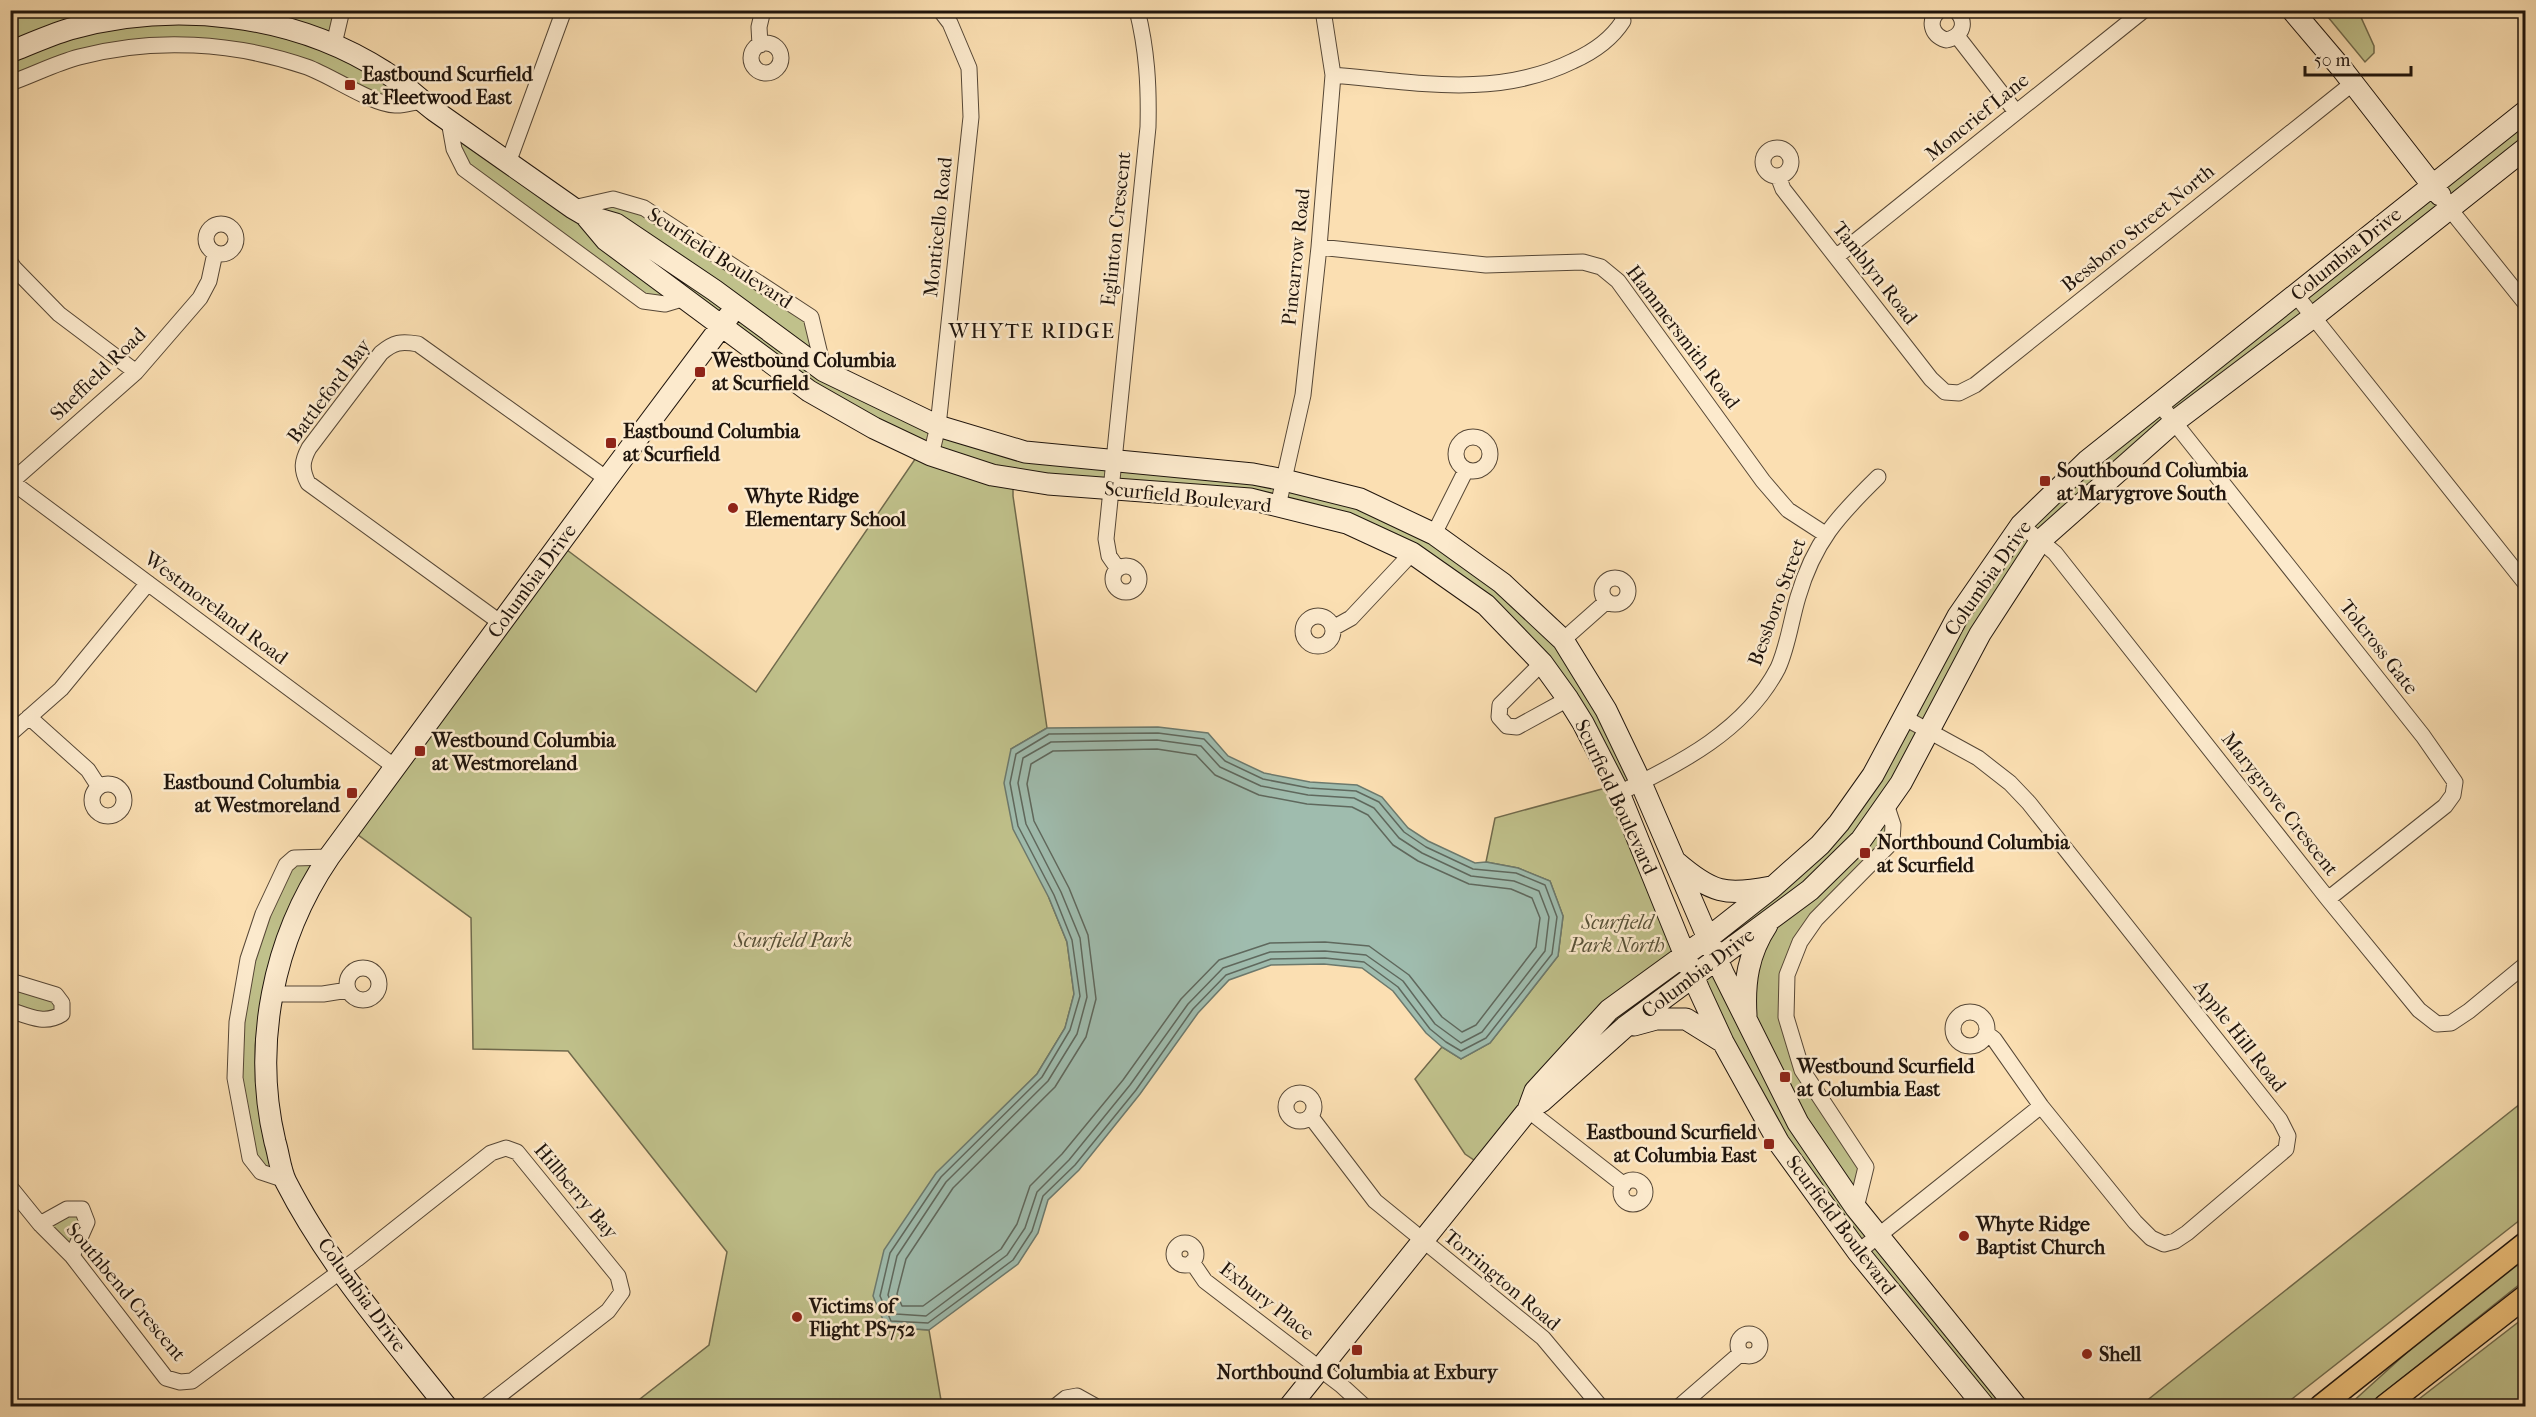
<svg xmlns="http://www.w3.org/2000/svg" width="2536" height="1417" viewBox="0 0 2536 1417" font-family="'IM FELL French Canon',serif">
	<rect width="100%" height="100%" fill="#fbdfb2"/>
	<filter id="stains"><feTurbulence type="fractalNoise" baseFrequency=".00333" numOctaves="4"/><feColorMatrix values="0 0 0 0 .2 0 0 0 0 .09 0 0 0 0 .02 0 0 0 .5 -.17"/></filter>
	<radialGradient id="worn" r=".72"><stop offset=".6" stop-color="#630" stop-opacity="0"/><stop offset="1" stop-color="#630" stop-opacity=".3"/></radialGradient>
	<path fill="#c0c18b" stroke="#706a4c" stroke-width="1.5" fill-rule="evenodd" d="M342 10 334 44 422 101 395 105 341 82 225 47 144 46 11 83V11Z
		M2323 11H2347L2349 16 2359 13 2374 46V53L2365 62Z
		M2525 111V148L2041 540 1886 804 1892 842 1816 919 1787 975 1802 1070 1866 1167 1856 1208 2016 1406H1984L1779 1143 1694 977 1483 1166 1465 1154 1415 1079 1442 1047 1461 1059 1490 1043 1558 956 1563 916 1550 881 1518 868 1486 862 1495 818 1613 786 1542 663 1412 553 1250 499 1013 478V496L1047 728 1011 749 1049 898 1067 942 1074 994 1065 1028 1037 1074 992 1120 886 1327 929 1330 942 1406H631L709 1345 727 1252 568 1051 473 1049 471 918 350 829 559 544 756 692 920 452 699 310 643 301 464 169 449 121 573 207 613 199 644 208 811 317 824 371 1025 452 1253 474 1434 534 1563 640 1641 783 1614 786 1694 977 1717 960 1708 938 1820 845 2021 525ZM1756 943 1745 1020 1717 960Z
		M329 857 310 884 266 1031 285 1180 261 1172 235 1078 248 959 286 865Z
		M11 981 56 995 62 1014 11 1010Z
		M2525 1100V1216L2283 1406H2140Z
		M54 1214 86 1215 72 1256 40 1224Z
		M2525 1256V1280L2367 1406H2348L2435 1327Z
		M2525 1317V1406H2410Z"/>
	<path fill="#9fbcae" stroke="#6c796d" stroke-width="1.5" d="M1158 727 1208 733 1228 756 1264 773 1310 782 1357 785 1382 797 1408 828 1428 841 1475 863 1486 862 1518 868 1550 881 1563 916 1558 956 1490 1043 1461 1059 1442 1047 1426 1033 1393 991 1362 968 1324 964 1271 965 1229 980 1198 1013 1140 1094 1079 1170 1048 1200 1038 1233 1018 1264 929 1330 886 1327 873 1296 884 1250 936 1173 1037 1074 1065 1028 1074 994 1067 942 1049 898 1013 829 1004 783 1011 749 1047 728Z"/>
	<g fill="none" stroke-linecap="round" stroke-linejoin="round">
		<path stroke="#5f685d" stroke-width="1.5" d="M1158 733 1204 739 1225 761 1263 779 1309 788 1356 791 1379 802 1404 832 1426 847 1473 869 1516 873 1545 885 1557 917 1552 954 1486 1038 1461 1051 1446 1042 1430 1029 1398 987 1364 962 1325 958 1271 959 1226 975 1193 1009 1136 1090 1075 1165 1043 1196 1032 1231 1013 1260 928 1323 891 1321 880 1296 890 1253 941 1177 1042 1077 1070 1030 1080 996 1072 940 1054 895 1018 826 1010 783 1016 754 1049 734Z
			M1157 740 1201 746 1220 767 1261 786 1308 795 1354 798 1374 808 1399 838 1422 853 1471 876 1514 881 1539 891 1549 917 1545 951 1482 1032 1461 1043 1435 1024 1403 981 1366 955 1325 951 1270 952 1223 968 1188 1004 1130 1085 1069 1160 1037 1192 1025 1228 1007 1255 926 1316 896 1314 888 1295 897 1256 946 1182 1048 1081 1077 1034 1087 997 1080 938 1061 892 1026 824 1018 783 1023 758 1051 742Z
			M1157 749 1196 755 1215 775 1259 795 1307 804 1352 807 1368 815 1393 845 1418 861 1469 884 1511 889 1532 898 1540 918 1536 947 1476 1025 1462 1032 1442 1017 1409 975 1369 946 1325 942 1270 943 1219 960 1181 999 1123 1080 1062 1154 1030 1186 1017 1224 1001 1249 923 1306H902L897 1294 906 1259 953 1188 1055 1087 1086 1037 1096 999 1088 935 1069 888 1034 821 1027 784 1031 764 1053 751Z"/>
		<defs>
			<path id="street" d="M1940 10C1927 20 1931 35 1946 40 1963 37 1968 21 1955 10
				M1957 36 2016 112
				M751 58a15 15 0 1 1 30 0a15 15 0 1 1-30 0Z
				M334 44 342 10
				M760 45 759 27 763 10
				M1333 75C1415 82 1496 99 1573 61 1593 52 1611 40 1623 21L1621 10
				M10 83C33 75 56 63 79 57 153 37 235 42 307 67 332 76 371 104 395 105 403 106 413 102 422 101
				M449 121 454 149 464 169 643 301 665 304 685 298
				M1763 162a14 14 0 1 1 28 0a14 14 0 1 1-28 0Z
				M508 163 564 10
				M1778 176 1783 189 1931 379 1945 392 1959 393 1975 385 2353 83
				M573 208 613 199 644 208 811 317 824 371
				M2449 208 2526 304
				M206 239a15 15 0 1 1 30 0a15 15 0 1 1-30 0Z
				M1319 247 1486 265 1583 262 1601 267 1618 281 1763 481 1788 510 1825 534
				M1836 257 2144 10
				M10 262 14 268 59 314 136 372
				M2295 294 2526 584
				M2159 403 2423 736 2455 782 2453 795 2445 806 2328 899
				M1456 454a17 17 0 1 1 34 0a17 17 0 1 1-34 0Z
				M931 455 938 426 971 117 969 68 950 23 940 10
				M12 482 395 767
				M10 483 136 372 200 298 209 281 215 253
				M1278 506 1303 395 1319 247 1333 75 1323 10
				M2021 525 2055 553 2328 899 2419 1010 2437 1024 2451 1023 2469 1011 2526 964
				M1434 534 1466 470
				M1113 579a13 13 0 1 1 26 0a13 13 0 1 1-26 0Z
				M1118 569 1109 556 1106 539 1148 127C1149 86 1147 50 1137 10
				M1602 591a13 13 0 1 1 26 0a13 13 0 1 1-26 0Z
				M1303 631a15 15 0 1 1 30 0a15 15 0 1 1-30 0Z
				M501 623 308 483C301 469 302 461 309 448L381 353C394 342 401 341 418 344L607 479
				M1333 628 1351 618 1412 553
				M1563 640 1607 601
				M1542 663 1500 705 1499 717 1507 726 1517 727 1568 699
				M29 717 88 770 99 787
				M1905 718 1978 758 2010 783 2029 803 2280 1120 2288 1136 2286 1149 2187 1233 2175 1241 2164 1244 2151 1238 2135 1222 2041 1106 1994 1039 1986 1033
				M10 734 61 689 148 583
				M92 800a16 16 0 1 1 32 0a16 16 0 1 1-32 0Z
				M1619 793C1680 764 1746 730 1778 668 1788 646 1791 620 1798 597 1814 542 1838 516 1878 477
				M347 984a16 16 0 1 1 32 0a16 16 0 1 1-32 0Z
				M10 981 56 995 62 1003V1014C45 1025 28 1016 10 1010
				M273 994H323L348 990
				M1953 1029a17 17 0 1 1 34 0a17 17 0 1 1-34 0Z
				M1286 1107a14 14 0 1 1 28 0a14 14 0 1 1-28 0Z
				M1528 1110 1624 1185
				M1311 1117 1375 1201 1543 1338 1600 1406
				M285 1180 261 1172 250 1158 235 1078 237 1022 248 959 263 914 286 865 294 858 329 857
				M1621 1192a12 12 0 1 1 24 0a12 12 0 1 1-24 0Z
				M10 1187 40 1224 72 1256 166 1378 180 1382 192 1381 357 1259 491 1153 506 1148 517 1152 618 1276 622 1292 608 1311 486 1406
				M1856 1208 1866 1167 1802 1070 1786 1017 1787 975 1800 942 1816 919 1892 842 1893 825 1886 804
				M40 1224 67 1209H82L87 1222 72 1256
				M1174 1254a11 11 0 1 1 22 0a11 11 0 1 1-22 0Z
				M1858 1252 2041 1106
				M1192 1262 1205 1281 1341 1385 1364 1406
				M1738 1345a11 11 0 1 1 22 0a11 11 0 1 1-22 0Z
				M1056 1406 1066 1398 1077 1396 1095 1406
				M1680 1406 1741 1353"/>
			<path id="secondary" d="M2292 10 2342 69 2440 195
				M10 52C30 44 50 35 70 29 174 0 294 13 385 72 403 83 418 98 435 111 481 143 527 176 573 208L585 215 616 224 714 290 824 371 938 426 1025 452 1253 474 1284 480 1360 499 1434 534 1502 583 1563 640 1606 710 1641 783 1723 973 1798 1123 1856 1208 2016 1406
				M585 215 606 240 809 391 874 428 931 455 992 475 1048 484 1250 499 1347 523 1412 553 1486 605 1542 663 1568 699 1583 723 1619 793 1699 990 1723 1042 1779 1143 1858 1252 1984 1406
				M1676 862C1712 893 1725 896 1771 887
				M1746 1015C1744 982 1748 954 1767 925
				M1634 1025 1656 1019H1686L1723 1042
				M1541 1102 1625 1027 1810 890 1861 840 1901 783 1980 634 2041 540 2174 422 2313 317 2526 148
				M446 1406C389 1334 328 1264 286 1182 280 1170 279 1155 275 1142 252 1045 273 939 329 857L607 479 729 316
				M1290 1406 1528 1110 1535 1091 1609 1010 1708 938 1774 886 1820 845 1839 823 1873 775 1958 616 2021 525 2087 461 2526 111"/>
			<path id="primary" d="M2321 1406 2526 1243
				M2385 1406 2526 1296"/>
		</defs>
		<use href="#street" stroke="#564736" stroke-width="17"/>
		<use href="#secondary" stroke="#1f140c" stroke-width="23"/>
		<use href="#primary" stroke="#1f140c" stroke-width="25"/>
		<use href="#street" stroke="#fceacd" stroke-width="15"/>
		<use href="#secondary" stroke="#fceacd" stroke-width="21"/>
		<use href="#primary" stroke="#eec079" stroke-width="22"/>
	</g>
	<g fill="#8f2418" stroke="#fceacd" stroke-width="2">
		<rect x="344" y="79" width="12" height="12" rx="3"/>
		<rect x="694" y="366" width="12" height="12" rx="3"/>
		<rect x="605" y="437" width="12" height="12" rx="3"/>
		<rect x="2039" y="475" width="12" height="12" rx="3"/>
		<circle cx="733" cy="508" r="6"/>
		<rect x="414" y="745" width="12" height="12" rx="3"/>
		<rect x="346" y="787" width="12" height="12" rx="3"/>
		<rect x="1859" y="847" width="12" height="12" rx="3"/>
		<rect x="1779" y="1071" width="12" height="12" rx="3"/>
		<rect x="1763" y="1138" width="12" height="12" rx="3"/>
		<circle cx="1964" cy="1236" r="6"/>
		<circle cx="797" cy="1317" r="6"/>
		<rect x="1351" y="1344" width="12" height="12" rx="3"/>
		<circle cx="2087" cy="1354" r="6"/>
	</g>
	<g text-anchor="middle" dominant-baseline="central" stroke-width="5" stroke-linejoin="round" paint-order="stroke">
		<g font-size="20" font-weight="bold" fill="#1f140c" stroke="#fceacd" text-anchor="start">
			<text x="362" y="74">Eastbound Scurfield<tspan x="362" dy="23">at Fleetwood East</tspan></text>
			<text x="712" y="360">Westbound Columbia<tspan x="712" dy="23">at Scurfield</tspan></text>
			<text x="623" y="431">Eastbound Columbia<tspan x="623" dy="23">at Scurfield</tspan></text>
			<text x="2057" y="470">Southbound Columbia<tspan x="2057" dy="23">at Marygrove South</tspan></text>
			<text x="745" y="496">Whyte Ridge<tspan x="745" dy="23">Elementary School</tspan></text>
			<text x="432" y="740">Westbound Columbia<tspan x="432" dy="23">at Westmoreland</tspan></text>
			<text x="340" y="782" text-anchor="end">Eastbound Columbia<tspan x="340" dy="23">at Westmoreland</tspan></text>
			<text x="1877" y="842">Northbound Columbia<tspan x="1877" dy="23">at Scurfield</tspan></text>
			<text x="1797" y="1066">Westbound Scurfield<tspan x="1797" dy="23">at Columbia East</tspan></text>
			<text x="1757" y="1132" text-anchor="end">Eastbound Scurfield<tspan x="1757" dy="23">at Columbia East</tspan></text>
			<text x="1976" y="1224">Whyte Ridge<tspan x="1976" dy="23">Baptist Church</tspan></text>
			<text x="809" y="1306">Victims of<tspan x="809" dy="23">Flight PS752</tspan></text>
			<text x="2099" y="1354">Shell</text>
			<text x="1357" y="1372" text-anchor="middle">Northbound Columbia at Exbury</text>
		</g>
		<g font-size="20" fill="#1f140c" stroke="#fceacd">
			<text transform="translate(1977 117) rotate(-39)">Moncrief Lane</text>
			<text transform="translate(938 227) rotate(-84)">Monticello Road</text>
			<text transform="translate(2138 228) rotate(-39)">Bessboro Street North</text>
			<text transform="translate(1116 229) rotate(-84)">Eglinton Crescent</text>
			<text transform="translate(2346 254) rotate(-39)">Columbia Drive</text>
			<text transform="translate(1296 257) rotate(-84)">Pincarrow Road</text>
			<text transform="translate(720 258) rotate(33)">Scurfield Boulevard</text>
			<text transform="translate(1875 273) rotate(52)">Tamblyn Road</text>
			<text transform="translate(1683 337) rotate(53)">Hammersmith Road</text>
			<text transform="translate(98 374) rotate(-44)">Sheffield Road</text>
			<text transform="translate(329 391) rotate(-53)">Battleford Bay</text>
			<text transform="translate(1188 497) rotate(6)">Scurfield Boulevard</text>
			<text transform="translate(1988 578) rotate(-55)">Columbia Drive</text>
			<text transform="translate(532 581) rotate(-54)">Columbia Drive</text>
			<text transform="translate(1777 602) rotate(-70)">Bessboro Street</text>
			<text transform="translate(216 608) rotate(37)">Westmoreland Road</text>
			<text transform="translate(2379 647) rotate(52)">Tolcross Gate</text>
			<text transform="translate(1616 797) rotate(65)">Scurfield Boulevard</text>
			<text transform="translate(2280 804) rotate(52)">Marygrove Crescent</text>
			<text transform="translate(1698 973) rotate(-37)">Columbia Drive</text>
			<text transform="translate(2240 1036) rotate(52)">Apple Hill Road</text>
			<text transform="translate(576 1191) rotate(50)">Hillberry Bay</text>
			<text transform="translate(1841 1225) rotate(53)">Scurfield Boulevard</text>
			<text transform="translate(1502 1280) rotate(40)">Torrington Road</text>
			<text transform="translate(126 1292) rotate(50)">Southbend Crescent</text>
			<text transform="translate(362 1295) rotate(54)">Columbia Drive</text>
			<text transform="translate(1267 1301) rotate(38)">Exbury Place</text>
		</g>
		<g font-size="20" font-style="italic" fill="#575138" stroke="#fceacd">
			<text x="1617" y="922">Scurfield<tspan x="1617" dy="23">Park North</tspan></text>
			<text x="793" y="940">Scurfield Park</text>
		</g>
		<g font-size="21" letter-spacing="1.5" fill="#1f140c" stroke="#fceacd">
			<text x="1032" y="331">WHYTE RIDGE</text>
		</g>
	</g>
	<rect width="2536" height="1417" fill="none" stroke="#fbdfb2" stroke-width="36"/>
	<rect x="12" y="12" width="2512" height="1393" fill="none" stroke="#1f140c" stroke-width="3"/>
	<rect x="18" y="18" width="2500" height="1381" fill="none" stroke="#1f140c" stroke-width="1.5"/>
	<path d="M2305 66v9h106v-9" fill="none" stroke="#1f140c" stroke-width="3"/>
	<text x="2314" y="66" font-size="18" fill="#1f140c" stroke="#fceacd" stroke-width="4.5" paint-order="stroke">50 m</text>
	<rect width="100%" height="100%" filter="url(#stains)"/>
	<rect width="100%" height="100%" fill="url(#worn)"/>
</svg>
